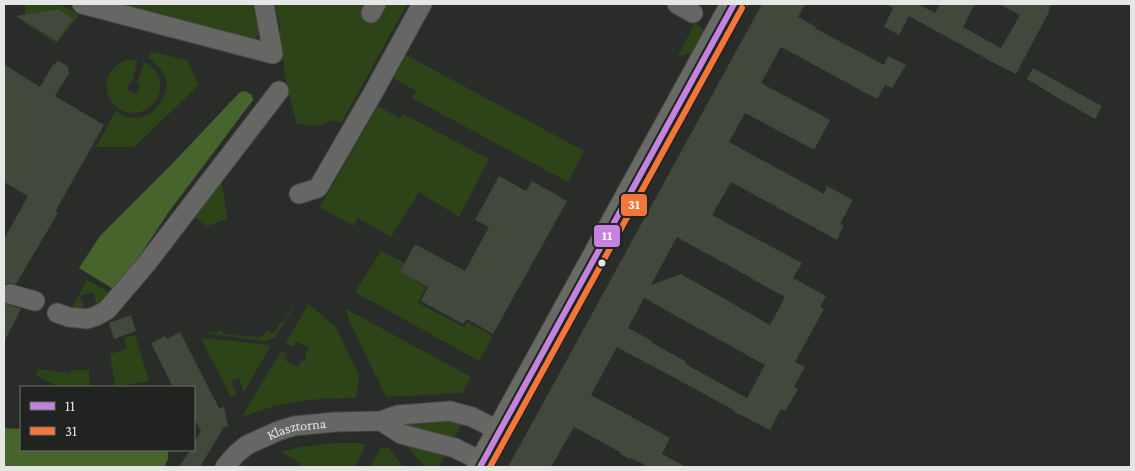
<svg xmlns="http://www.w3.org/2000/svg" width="1135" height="471" viewBox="0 0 1135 471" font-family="'Crimson Pro',serif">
	<rect width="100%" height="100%" fill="#2a2c29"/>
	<path fill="#2d4418" d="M25 4H60L79 15 57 43 23 22 25 14Z
		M118 4H260L265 28 252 42Z
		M275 4H407L341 124C329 116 327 124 317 126 310 127 304 123 297 124L286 83 279 32 281 31Z
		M695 23 703 29C703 34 702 36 700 41 695 53 690 54 678 56Z
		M152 52 187 60 199 85 134 147H96L116 111C123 116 133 120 142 117 156 114 169 94 166 80 164 71 156 63 148 58Z
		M406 55 584 151 568 182 412 98 416 91 393 78Z
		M128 59 137 60 133 82 130 81 127 91 137 94 140 84 137 83 144 62C155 67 160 75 160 86 160 96 155 104 147 109 115 128 85 76 128 59Z
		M378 106 400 119 403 114 489 159 459 217 419 192 391 237 358 218 353 226 320 207Z
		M221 176 227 219 207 226 192 216Z
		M381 251 405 263 400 272 426 287 418 303 464 327 468 322 493 336 479 361 355 292Z
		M87 280 112 294 101 304 97 305 93 292 80 296 84 309 83 310 72 308Z
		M308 304 335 326 359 375 356 398C315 398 284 401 245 416L243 415 281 351 287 354 286 361 297 367 301 361 306 360 305 355 309 348 297 342 294 346H291L286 343Z
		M293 305 294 306 275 338 264 341 206 333 209 332 216 333 221 330 224 334 250 337 252 335H254L256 338 263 336 266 331H268L272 333 276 330 280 323 284 321Z
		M346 309 471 377 462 393 386 397 348 318Z
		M135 335 149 381 115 387 110 354 127 349 124 338Z
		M201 338 271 345 244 392 239 378 231 381 237 394 231 397Z
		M38 369 70 373 71 370H89L90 387H58L36 375Z
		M451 421 462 424 454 438 400 427 399 423Z
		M334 443H361L366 445 354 467H298L300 463 281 452 300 447Z
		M407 444 439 452 445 456 438 467H425L408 447Z
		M380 448H389L403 467H397L395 466 394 467H370Z"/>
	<path fill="#46642c" d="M245 91 252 95 253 100 168 213 141 254V259L115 290 79 268 100 236 170 166 240 92Z
		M4 428 21 429V450H168V459L164 467H4Z"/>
	<path fill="#42483b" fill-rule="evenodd" d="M762 4H805L798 17 816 27 815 28 884 65 888 56 906 65 892 88 885 85 877 99 781 47 761 83 830 120 814 150 745 113 729 142 824 194 827 186 853 200 840 224 844 225 837 240 731 182 712 215 802 263 793 278 826 296 820 307 824 309 795 362 805 367 794 387 798 389 785 411 781 409 770 430 733 411 734 410 617 347 591 395 670 438 662 454 686 467H649L631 458 630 459 620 454V452L574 427 551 467H508ZM677 237 785 297 770 325 681 274 651 285ZM644 298 765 365 747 398 687 365 685 361 652 343V341L628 328Z
		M887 4H918L935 13 940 4H975L963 27 1001 48 1020 15 999 4H1052L1048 10H1050L1016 74 994 63 909 16 899 35 884 27 893 8Z
		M58 9 73 19 57 41 16 16Z
		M58 61 64 64 68 67 69 73 55 96 104 125 55 212 58 213 16 284 8 283 4 285V239L28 196 4 182V64L40 87 52 66Z
		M1033 68 1102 106 1095 119 1058 98 1027 79Z
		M499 176 526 191 532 181 567 201 493 334 467 319 463 324 421 301 428 287 400 272 415 244 465 271 489 227 475 220Z
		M4 303 21 309 4 342Z
		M131 315 136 331 114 339 109 323Z
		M180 332 219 408 224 407 228 426 224 427 200 467H179L190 450H194V443L201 431 194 419V387H173L151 343 165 336 167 339Z"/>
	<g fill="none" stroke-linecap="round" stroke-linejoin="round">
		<defs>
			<g id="street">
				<path d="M82 4 273 54 264 4"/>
				<path d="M677 4 693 13"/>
				<path d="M371 13 376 4"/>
				<path d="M299 194 318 188 373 93 422 4"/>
				<path d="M10 294 35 301"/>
				<path d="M57 313 68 317 87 319 96 316 107 310 147 263 279 91"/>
				<path d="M381 421 401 434 455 448 483 462"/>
				<path id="s1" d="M225 467 236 454 247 445 278 431 294 426 335 422 381 421 398 415 450 411 472 417 500 431"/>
			</g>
			<path id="secondary" d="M480 467 734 4"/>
		</defs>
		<use href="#street" stroke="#454744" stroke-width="21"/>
		<use href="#secondary" stroke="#454744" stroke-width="28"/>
		<use href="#street" stroke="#666765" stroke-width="19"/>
		<use href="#secondary" stroke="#686a66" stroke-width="26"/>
		<defs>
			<path id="bus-1" d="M480 467 734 4"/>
			<path id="bus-2" d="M490 467 742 8"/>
		</defs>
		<use href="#bus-1" stroke="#20231f" stroke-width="10"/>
		<use href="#bus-2" stroke="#20231f" stroke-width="10"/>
		<use href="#bus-1" stroke="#c483df" stroke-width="6"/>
		<use href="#bus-2" stroke="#f5763a" stroke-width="6"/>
	</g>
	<circle fill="#e5e7e4" stroke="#20231f" stroke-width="2" cx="602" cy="263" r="4.5"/>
	<g text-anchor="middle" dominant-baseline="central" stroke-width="5" stroke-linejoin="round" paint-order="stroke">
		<g font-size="14" fill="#e5e7e4" stroke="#20231f">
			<text stroke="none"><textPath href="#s1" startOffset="84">Klasztorna</textPath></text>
		</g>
	</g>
	<g stroke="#20231f" stroke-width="2">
		<rect x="620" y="193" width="28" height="24" rx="5" fill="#f5763a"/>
		<rect x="593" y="224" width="28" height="24" rx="5" fill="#c483df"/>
	</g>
	<g font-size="14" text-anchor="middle" font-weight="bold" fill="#fff">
		<text x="634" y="209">31</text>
		<text x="607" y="240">11</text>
	</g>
	<rect width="1135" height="471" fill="none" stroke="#e5e7e4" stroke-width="10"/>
	<rect x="20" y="386" width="175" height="65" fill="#20231f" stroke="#6f716e"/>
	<rect x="30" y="402" width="25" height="8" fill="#c483df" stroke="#6f716e"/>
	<text x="65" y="411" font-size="15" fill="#e5e7e4">11</text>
	<rect x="30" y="427" width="25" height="8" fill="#f5763a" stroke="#6f716e"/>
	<text x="65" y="436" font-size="15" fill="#e5e7e4">31</text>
</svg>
